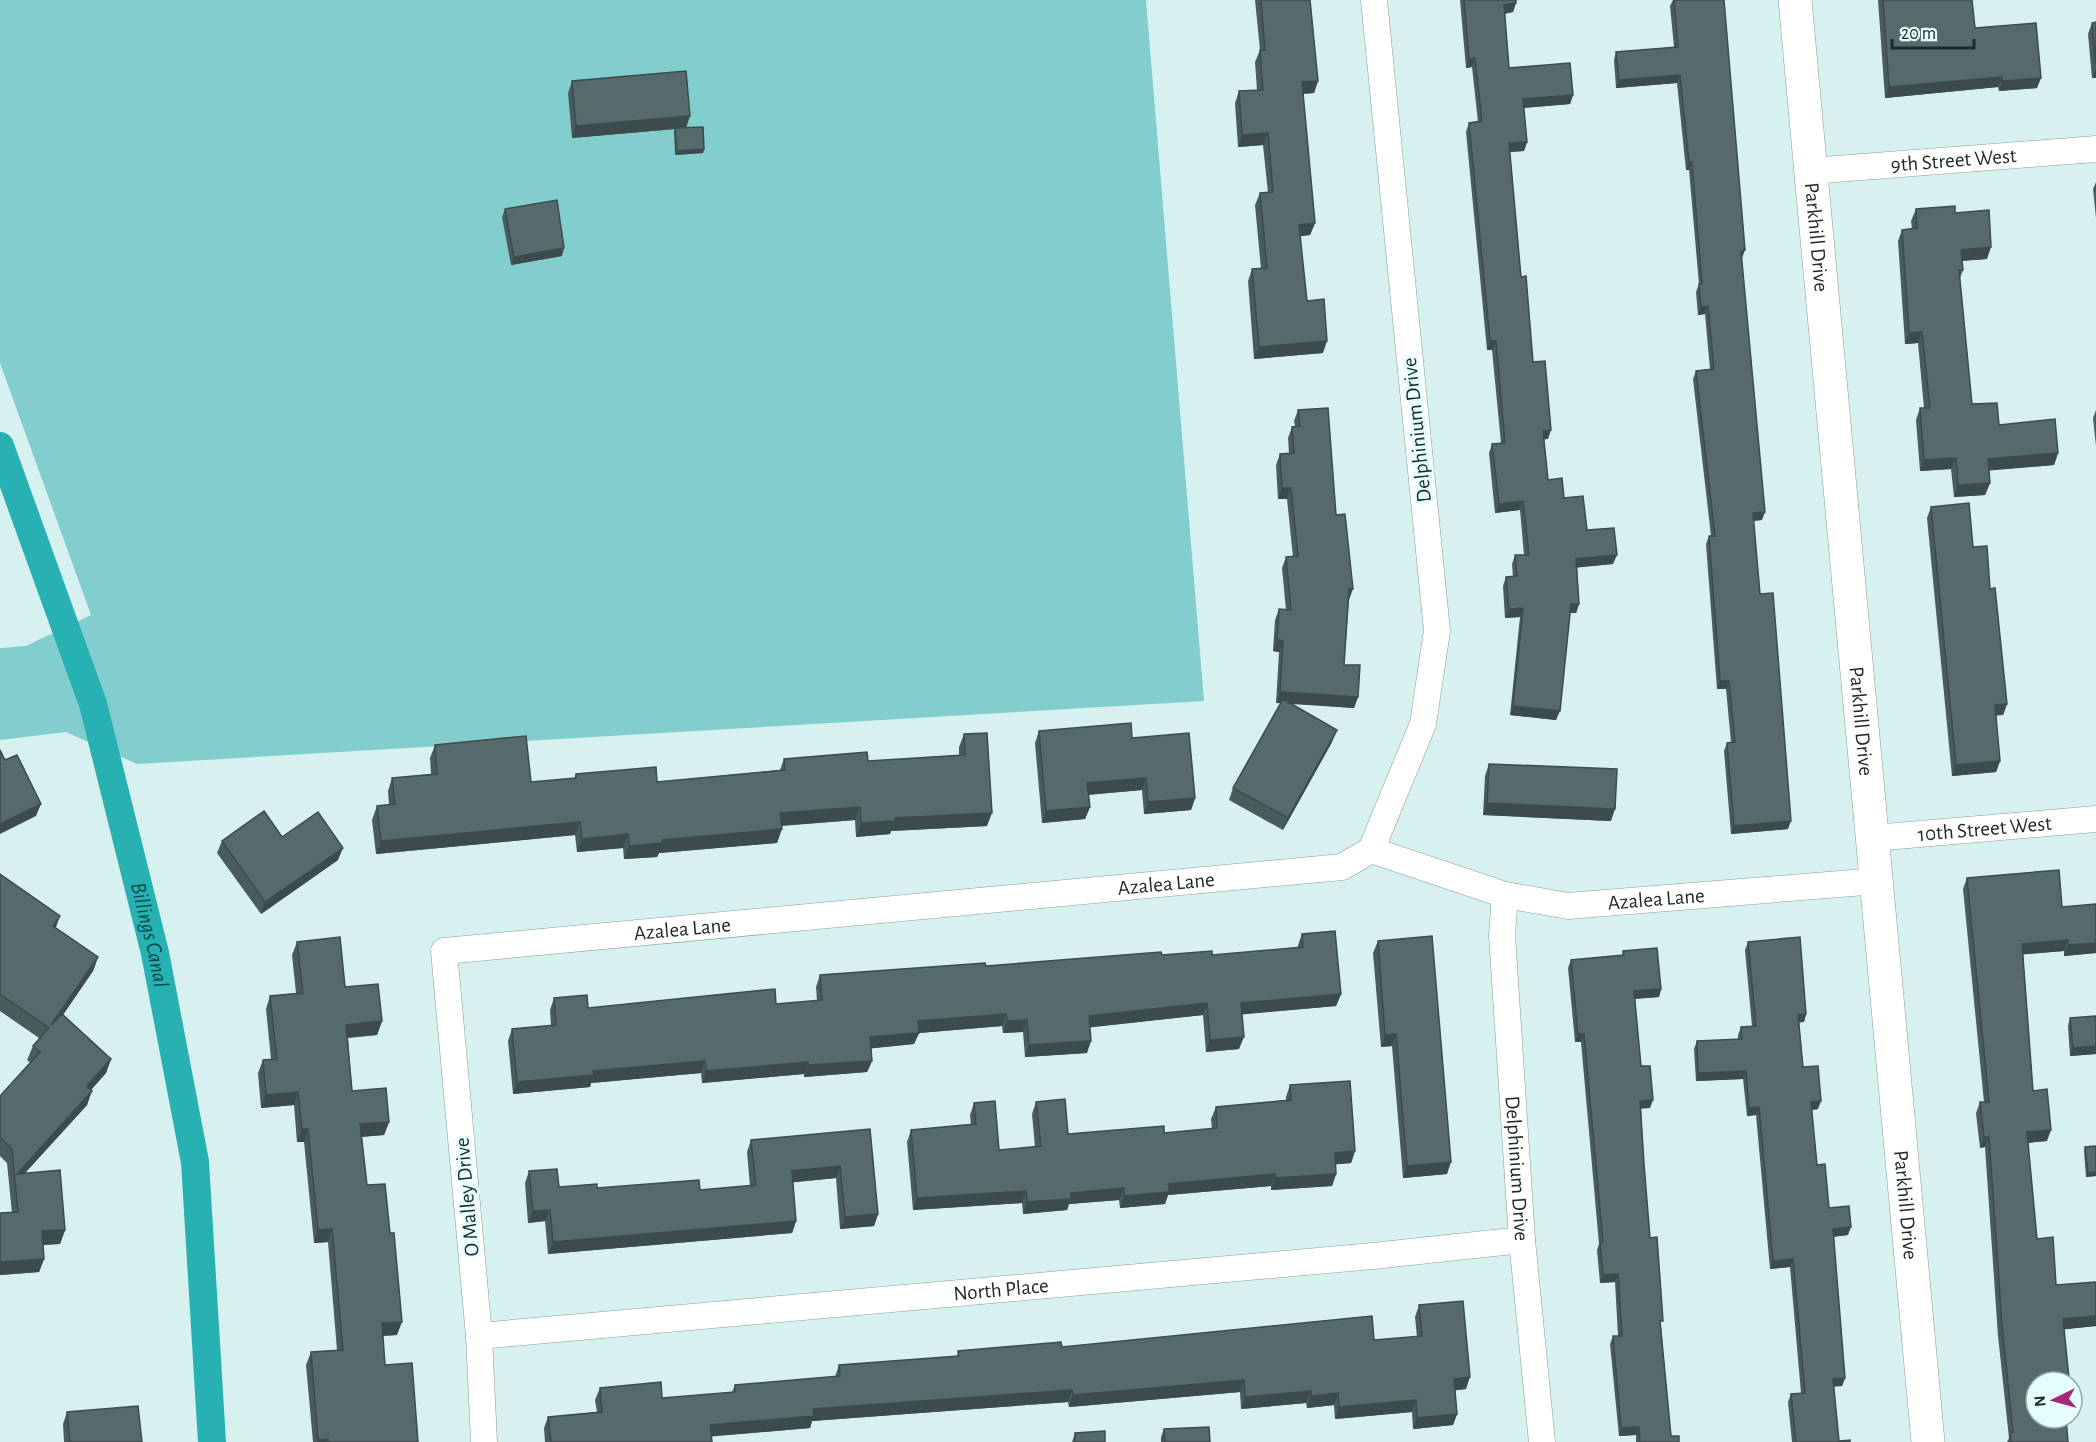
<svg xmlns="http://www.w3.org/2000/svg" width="2096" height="1442" viewBox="0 0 2096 1442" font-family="'Alegreya Sans',sans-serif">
	<rect width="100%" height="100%" fill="#d7f0f0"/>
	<path fill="#82cdcd" d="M0 0H1146L1204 701 137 764 66 732 0 740V648L26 646 91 615 0 363Z"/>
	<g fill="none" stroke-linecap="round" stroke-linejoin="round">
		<path stroke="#28b1b2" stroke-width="28" id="s1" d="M0 446 93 704 155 953 195 1162 212 1442"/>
		<defs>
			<g id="minor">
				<path id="s2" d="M1810 171 2096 149"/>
				<path id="s3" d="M1873 838 2096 819"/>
				<path d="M1371 850 1423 724 1437 631 1374 0"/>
				<path id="s4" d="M1505 895 1502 935 1522 1240 1542 1442"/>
				<path id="s5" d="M479 1336 1373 1256 1522 1240"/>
				<path id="s6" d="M484 1442 479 1336 444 951 1342 867 1371 850 1505 895 1568 906 1877 881"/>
			</g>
			<g id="tertiary">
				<path id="s7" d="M1795 0 1928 1442"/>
			</g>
		</defs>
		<use href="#minor" stroke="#859d9c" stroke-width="27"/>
		<use href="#tertiary" stroke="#859d9c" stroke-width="34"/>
		<use href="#minor" stroke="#fff" stroke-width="26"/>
		<use href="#tertiary" stroke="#fff" stroke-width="33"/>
	</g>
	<path fill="#495c5c" d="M1255 0H1310L1318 81 1314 93 1303 94 1315 223 1310 235 1300 236 1307 301 1323 353 1254 359 1248 281 1252 269H1261L1255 205 1260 193H1268L1263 145 1238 147 1235 103 1239 91 1257 90 1255 62 1260 50Z
		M1460 0H1516L1513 12 1505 14 1509 68 1573 95 1570 104 1524 108 1527 142 1524 151 1510 152 1521 277 1533 362 1548 439H1544L1548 480 1564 498 1587 530 1613 564 1577 567 1579 604 1576 613H1570L1556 720 1510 715 1520 617 1505 618 1503 586 1506 577H1513L1512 564 1515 555H1524L1520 510 1495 513 1489 453 1492 444 1501 443 1492 350H1487L1466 132 1469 123 1478 122 1472 67 1466 68Z
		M1673 0H1724L1742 258 1741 259 1762 520 1753 521 1760 594 1788 829 1731 834 1724 751 1727 743 1731 742 1726 689H1717L1706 544 1709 536H1711L1693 379 1696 371 1710 369 1705 314 1698 315 1696 292 1699 284 1689 170H1686L1677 83 1616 88 1614 60 1616 52 1674 47 1670 6Z
		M1878 0H1972L1975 28 2037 88 1999 91 1998 87 1885 98Z
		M2096 22V78H2092L2088 34 2092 23Z
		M572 81 686 128 704 149 703 153 675 155 674 132 675 129 572 138 568 93Z
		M2096 182V218L2093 189Z
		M505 209 562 256 511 265 502 217Z
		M1916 209 1955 213 1987 259 1962 261 1963 270 1960 278 1972 404 1999 425 2058 453 2054 465 1989 470 1990 483 1985 495 1954 497 1951 469 1920 471 1916 420 1920 408H1924L1918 343 1905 344 1898 241 1902 230 1912 229 1911 221Z
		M1298 410 1336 515 1349 600 1344 665 1358 697 1354 708 1290 703 1332 742 1283 830 1229 800 1233 788 1281 703H1276L1279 652 1273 651 1275 620 1279 609 1286 610 1282 568 1286 557H1293L1287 499H1278L1276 465 1280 454 1289 453 1288 438 1292 427 1295 426 1294 421Z
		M2096 410V446L2093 418Z
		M1931 507 1973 547 1990 589 2007 704 2003 715H1996L2000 761 1996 772 1952 776 1927 518Z
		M1039 731 1132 738 1195 798 1191 810 1144 814 1142 790 1088 795 1090 807 1085 819 1042 823 1035 743Z
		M964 734 987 826 891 831 890 834 856 837 855 820 782 826 777 843 659 853 657 857 624 859 623 848 577 852 575 835 376 854 372 820 377 806 389 805 388 791 392 778 431 774 430 758 435 745 531 782 574 779 576 774 657 782 780 770 784 759 868 761 959 755V747Z
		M1489 764 1611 821 1483 815 1485 776Z
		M282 837 338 860 261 914 217 853 222 841Z
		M0 874 56 928 98 957 93 971 63 1015 111 1059 106 1073 91 1090 87 1105 25 1173 65 1230 60 1244 43 1245 44 1259 39 1272 0 1275V1213H12L7 1163 0 1156V1096L31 1063 27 1060 33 1046 39 1038 0 1011Z
		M1967 878 2062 907 2096 904V953L2064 956V951L2023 954 2033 1091 2047 1141 2028 1143 2037 1239 2056 1285 2096 1282V1326L2064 1329 2036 1382 2068 1442H2007L2009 1438 1998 1336 1985 1147 1980 1148 1976 1113 1980 1102H1984L1963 889Z
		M1302 934 1341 994 1336 1006 1242 1014 1239 1049 1206 1052 1203 1015 1090 1027 1087 1053 1025 1057 1023 1032 1003 1033 1002 1026 919 1033 914 1044 871 1048 872 1061 867 1072 804 1077V1074L702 1083 701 1073 591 1083 590 1087 513 1094 508 1041 512 1029 551 1026 550 1010 554 998 588 1008 776 1004 817 1001 816 987 820 975 986 966 1162 955H1212L1298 948V945Z
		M1378 941 1447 1174 1403 1178 1392 1046 1381 1047 1373 953Z
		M297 942 382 1021 377 1035 348 1038 352 1091 389 1122 384 1135 362 1137 367 1185 397 1335 383 1336 385 1365 418 1442H313L306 1365 311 1352 337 1350 328 1242 314 1243 304 1142H297L294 1105 261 1108 258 1073 263 1060 271 1059 266 1009 270 996 296 993 292 955Z
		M1748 942 1806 1014 1804 1022H1799L1803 1067 1818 1109 1812 1110 1817 1165 1829 1208 1848 1235 1833 1237 1845 1378 1842 1386H1834L1839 1441 1850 1442H1792L1788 1402 1791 1394 1801 1393 1790 1267 1770 1269 1756 1115 1747 1116 1743 1079 1696 1081 1694 1049 1697 1041 1738 1039V1035L1741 1027 1752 1026 1745 950Z
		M1623 951 1661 989 1659 997 1635 999 1641 1066 1650 1108H1641L1644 1164 1650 1238 1661 1327 1671 1436 1679 1442H1636V1435L1619 1436 1610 1344 1613 1336H1618L1615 1282 1600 1283 1597 1250 1599 1244 1581 1042H1575L1568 968 1571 960 1622 955Z
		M2096 1016V1054L2070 1056 2068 1026 2070 1018Z
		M1290 1085 1355 1151 1351 1163 1335 1164 1336 1174 1332 1186 1271 1190V1186L1168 1195 1165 1204 1120 1208 1119 1200 1069 1204 1067 1210 1023 1214 1022 1203 913 1210 907 1142 911 1130 971 1125 970 1115 974 1103 999 1150 1035 1147 1032 1114 1036 1102 1068 1134 1164 1133 1212 1129 1211 1119 1216 1107 1286 1100V1097Z
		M870 1129 878 1214 874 1226 840 1229 836 1178 793 1182 796 1221 792 1233 548 1254 545 1221 528 1223 525 1183 529 1171 559 1187 700 1190 750 1186 747 1152 751 1140Z
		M2096 1146V1176L2086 1177 2084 1151 2085 1147Z
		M1419 1305 1466 1389 1455 1390 1457 1414 1453 1425 1413 1429 1412 1412 1335 1419 1334 1405 1307 1408 1306 1403 1241 1409 1240 1392 1069 1407 1068 1402 812 1421 810 1428 711 1436 712 1442H545L544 1428 548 1417 597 1412 595 1400 600 1388 662 1398 732 1392 735 1385 835 1377 839 1365 957 1356 958 1351 1062 1347 1374 1340 1417 1337 1415 1317Z
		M67 1412 142 1442H64L63 1424Z
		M1164 1429 1210 1442H1161V1437Z
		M1075 1433 1105 1442H1072Z"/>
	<path fill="#3c4b4b" d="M1516 3 1513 12 1501 14 1504 5Z
		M1475 58 1472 67 1466 68 1469 59Z
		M2096 68V78H2092Z
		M1680 75 1677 83 1616 88 1619 80Z
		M2002 77 1998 87 1885 98 1889 87Z
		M2041 78 2037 88 1999 91 2002 81Z
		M1318 81 1314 93 1297 94 1302 82Z
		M1573 95 1570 104 1520 108 1523 99Z
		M690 116 686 128 572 138 576 126Z
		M1268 133 1263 145 1238 147 1242 135Z
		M1527 142 1524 151 1506 152 1509 143Z
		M704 149 703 153 675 155 677 151Z
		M1689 162H1692L1689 170H1686Z
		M1315 223 1310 235 1294 237 1299 225Z
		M1991 247 1987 259 1957 261 1961 250Z
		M564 248 562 256 511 265 514 257Z
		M1745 250 1742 258 1738 259 1741 251Z
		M1708 306 1705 314 1698 315 1701 307Z
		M1922 332 1918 343 1905 344 1909 333Z
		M1327 341 1323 353 1254 359 1259 347Z
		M1490 341H1496L1492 350H1487Z
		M1551 430 1548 439 1539 440 1543 431Z
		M2058 453 2054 465 1984 471 1988 459Z
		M1956 458 1951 469 1920 471 1924 460Z
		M1990 483 1985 495 1954 497 1958 485Z
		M1282 488H1291L1287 499H1278Z
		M1523 501 1520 510 1495 513 1499 504Z
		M1765 512 1762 520 1750 521 1753 513Z
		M1617 555 1613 564 1573 568 1576 559Z
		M1349 589H1353L1349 600Z
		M1571 604H1579L1576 613H1567Z
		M1523 608 1520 617 1505 618 1509 609Z
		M1277 640 1283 641 1279 652 1273 651Z
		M1720 681H1729L1726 689H1717Z
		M1280 692 1358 697 1354 708 1276 703Z
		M2007 704 2003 715 1991 716 1995 705Z
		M1513 706 1560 711 1556 720 1510 715Z
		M1337 730 1332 742 1283 830 1288 818Z
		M2000 761 1996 772 1952 776 1956 765Z
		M1146 778 1142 790 1083 795 1087 783Z
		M1195 798 1191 810 1144 814 1148 802Z
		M1487 803 1615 809 1611 821 1483 815Z
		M41 804 36 816 0 834V824Z
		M860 807 855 820 775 826 780 813Z
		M1090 807 1085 819 1042 823 1046 811Z
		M992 813 987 826 891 831 890 834 856 837 861 823 895 818Z
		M1791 821 1788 829 1731 834 1734 826Z
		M580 822 575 835 376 854 381 841Z
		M782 829 777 843 659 853 657 857 624 859 629 846 662 840Z
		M628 834 623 848 577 852 582 839Z
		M343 848 338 860 261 914 265 902Z
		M60 916 55 930 53 926Z
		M2068 940 2064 951 2018 955 2022 944Z
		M2096 943V953L2064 956 2068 945Z
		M98 957 93 971 46 1039 51 1025Z
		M1661 989 1659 997 1631 999 1634 991Z
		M1341 994 1336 1006 1236 1015 1241 1003Z
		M1207 1003 1203 1015 1085 1028 1089 1016Z
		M1006 1014 1002 1026 919 1033 914 1044 866 1049 870 1037 918 1021Z
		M1806 1014 1804 1022 1795 1023 1798 1015Z
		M1027 1020 1023 1032 1003 1033 1007 1021Z
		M382 1021 377 1035 342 1038 346 1025Z
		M1396 1034 1392 1046 1381 1047 1385 1035Z
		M1578 1034H1584L1581 1042H1575Z
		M1244 1037 1239 1049 1206 1052 1210 1040Z
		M1091 1041 1087 1053 1025 1057 1029 1045Z
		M2096 1046V1054L2070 1056 2073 1048Z
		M111 1059 106 1073 82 1100 87 1086Z
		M705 1061 701 1073 591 1083 590 1087 513 1094 517 1082 593 1071Z
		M872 1061 867 1072 804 1077 808 1065Z
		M808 1062 804 1074 702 1083 706 1071Z
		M1746 1071 1743 1079 1696 1081 1698 1073Z
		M92 1091 87 1105 15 1184 17 1174Z
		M298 1092 294 1105 261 1108 266 1095Z
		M1653 1100 1650 1108 1637 1109 1640 1101Z
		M1821 1101 1818 1109 1809 1110 1811 1102Z
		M1759 1107 1756 1115 1747 1116 1749 1108Z
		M389 1122 384 1135 356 1137 360 1124Z
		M302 1129H308L304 1142H297Z
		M2051 1130 2047 1141 2024 1143 2027 1132Z
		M1984 1137H1989L1985 1147 1980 1148Z
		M1355 1151 1351 1163 1330 1165 1335 1153Z
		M1451 1162 1447 1174 1403 1178 1407 1166Z
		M840 1166 836 1178 787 1183 792 1171Z
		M2096 1172V1176L2086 1177 2088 1173Z
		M1275 1174 1271 1186 1168 1195 1165 1204 1120 1208 1124 1196 1169 1184Z
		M1336 1174 1332 1186 1271 1190 1275 1178Z
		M1124 1188 1119 1200 1069 1204 1067 1210 1023 1214 1027 1202 1071 1193Z
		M1026 1191 1022 1203 913 1210 917 1198Z
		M550 1210 545 1221 528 1223 533 1211Z
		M878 1214 874 1226 840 1229 845 1217Z
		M796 1221 792 1233 548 1254 553 1242Z
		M1851 1227 1848 1235 1830 1237 1833 1229Z
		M332 1229 328 1242 314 1243 318 1230Z
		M65 1230 60 1244 37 1245 42 1231Z
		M44 1259 39 1272 0 1275V1262Z
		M1793 1259 1790 1267 1770 1269 1773 1261Z
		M1618 1274 1615 1282 1600 1283 1603 1275Z
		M2096 1316V1326L2059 1330 2063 1319Z
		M402 1322 397 1335 377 1336 382 1323Z
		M1470 1377 1466 1389 1450 1391 1454 1379Z
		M1845 1378 1842 1386 1830 1387 1833 1379Z
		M2062 1378H2069L2067 1382H2061Z
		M1244 1380 1240 1392 1069 1407 1073 1395Z
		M1072 1390 1068 1402 812 1421 810 1428 706 1437 710 1425 813 1409Z
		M1311 1391 1306 1403 1241 1409 1245 1397Z
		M1338 1393 1334 1405 1307 1408 1311 1396Z
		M1416 1400 1412 1412 1335 1419 1339 1407Z
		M1457 1414 1453 1425 1413 1429 1417 1418Z
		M1639 1427 1636 1435 1619 1436 1621 1428Z
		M328 1439 327 1442H318V1440Z"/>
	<path fill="#556b6b" stroke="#3c4b4b" stroke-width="1.5" d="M1261 0H1310L1318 81 1302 82 1315 223 1299 225 1307 301 1324 299 1327 341 1259 347 1252 269 1267 268 1260 193 1273 192 1268 133 1242 135 1239 91 1263 90 1260 50H1265Z
		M1464 0H1516V3L1504 5 1509 68 1570 63 1573 95 1523 99 1527 142 1509 143 1521 277 1526 276 1533 362 1545 361 1551 430 1543 431 1548 480 1562 478 1564 498 1583 496 1587 530 1614 528 1617 555 1576 559 1579 604H1571L1560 711 1513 706 1523 608 1509 609 1506 577 1517 576 1515 555H1529L1523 501 1499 504 1492 444 1505 443 1496 341H1490L1469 123 1482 121 1475 58 1469 59Z
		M1674 0H1724L1745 250 1741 251 1765 512 1753 513 1760 594 1773 593 1791 821 1734 826 1727 743 1735 742 1729 681H1720L1709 536H1715L1696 371 1714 369 1708 306 1701 307 1699 284H1702L1692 162H1689L1680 75 1619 80 1616 52 1678 47Z
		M1883 0H1972L1975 28 2036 23 2041 78 2002 81V77L1889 87Z
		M2096 22V64L2092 23Z
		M686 71 690 116 576 126 572 81Z
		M703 127 704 149 677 151 675 128Z
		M557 200 564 248 514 257 505 209Z
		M1955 206V213L1989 210 1991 247 1961 250 1963 270H1959L1972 404 1997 403 1999 425 2055 419 2058 453 1988 459 1990 483 1958 485 1956 458 1924 460 1920 408H1930L1922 332 1909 333 1902 230 1917 228 1916 209Z
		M1328 408 1336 515 1345 514 1353 589H1349L1344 665H1360L1358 697 1280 692 1283 641 1277 640 1279 609 1291 610 1286 557 1298 556 1291 488H1282L1280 454 1294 453 1292 427 1300 426 1298 410Z
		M1969 503 1973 547 1987 546 1990 589 1995 588 2007 704 1995 705 2000 761 1956 765 1931 507Z
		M1283 699 1337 730 1288 818 1233 788Z
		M1131 723 1132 738 1189 733 1195 798 1148 802 1146 778 1087 783 1090 807 1046 811 1039 731Z
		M987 733 992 813 895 818V821L861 823 860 807 780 813 782 829 662 840V843L629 846 628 834 582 839 580 822 381 841 377 806 395 804 392 778 437 774 435 745 526 736 531 782 576 778V774L656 767 657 782 785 770 784 759 867 752 868 761 965 755 964 734Z
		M0 750 5 760 17 755 41 804 0 824Z
		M1489 764 1617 769 1615 809 1487 803Z
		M264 811 282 837 318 812 343 848 265 902 222 841Z
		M2059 870 2062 907 2096 904V943L2068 945V940L2022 944 2033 1091 2047 1089 2051 1130 2027 1132 2037 1239 2053 1237 2056 1285 2096 1282V1316L2063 1319 2069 1378H2062L2063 1382H2036V1418H2066L2068 1442H2011L2010 1434 2013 1433 2002 1325 1989 1137H1984L1980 1102H1989L1967 878Z
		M0 874 60 916 53 926 98 957 51 1025 62 1014 111 1059 87 1086 92 1091 17 1174 60 1170 65 1230 42 1231 44 1259 0 1262V1213L18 1212 12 1149 0 1137V1096L40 1052 33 1046 49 1028 0 994Z
		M1335 931 1341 994 1241 1003 1244 1037 1210 1040 1207 1003 1089 1016 1091 1041 1029 1045 1027 1020 1007 1021 1006 1014 918 1021 919 1033 870 1037 872 1061 808 1065V1062L706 1071 705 1061 593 1071 594 1075 517 1082 512 1029 556 1025 554 998 587 995 588 1008 775 989 776 1004 822 1000 820 975 985 963 986 966 1161 952 1162 955 1212 951V955L1303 947 1302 934Z
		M1432 936 1451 1162 1407 1166 1396 1034 1385 1035 1378 941Z
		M340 937 345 987 378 984 382 1021 346 1025 352 1091 386 1088 389 1122 360 1124 367 1185 385 1184 390 1233H394L402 1322 382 1323 385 1365 412 1363 418 1442H329L328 1439 318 1440 311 1352 343 1350 332 1229 318 1230 308 1129H302L298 1092 266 1095 263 1060 277 1059 270 996 303 993 297 942Z
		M1800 937 1806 1014 1798 1015 1803 1067 1818 1066 1821 1101 1811 1102 1817 1165 1825 1164 1829 1208 1849 1206 1851 1227 1833 1229 1845 1378 1833 1379 1839 1441 1850 1440V1442H1796L1791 1394 1805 1393 1793 1259 1773 1261 1759 1107 1749 1108 1746 1071 1698 1073 1697 1041 1742 1039 1741 1027 1756 1026 1748 942Z
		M1657 948 1661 989 1634 991 1641 1066H1650L1653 1100 1640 1101 1644 1164 1650 1238 1657 1237 1663 1321H1660L1671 1436H1679V1442H1640L1639 1427 1621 1428 1613 1336H1622L1618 1274 1603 1275 1600 1242H1603L1584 1034H1578L1571 960 1624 955 1623 951Z
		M2096 1016V1046L2073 1048 2070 1018Z
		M1350 1081 1355 1151 1335 1153 1336 1174 1275 1178V1174L1169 1184V1192L1124 1196V1188L1071 1193V1199L1027 1202 1026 1191 917 1198 911 1130 976 1124 974 1103 995 1101 999 1150 1041 1146 1036 1102 1065 1099 1068 1134 1164 1126V1133L1217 1128 1216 1107 1291 1100 1290 1085Z
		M870 1129 878 1214 845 1217 840 1166 792 1171 796 1221 553 1242 550 1210 533 1211 529 1171 557 1169 559 1187 597 1184V1188L699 1180 700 1190 756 1185 751 1140Z
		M2096 1146V1172L2088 1173 2085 1147Z
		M1463 1301 1470 1377 1454 1379 1457 1414 1417 1418 1416 1400 1339 1407 1338 1393 1311 1396V1391L1245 1397 1244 1380 1073 1395 1072 1390 813 1409 814 1416 710 1425 712 1442H551L548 1417 602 1412 600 1388 661 1382 662 1398 735 1392V1385L840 1376 839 1365 959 1356 958 1351 1061 1342 1062 1347 1372 1316 1374 1340 1422 1336 1419 1305Z
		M138 1406 142 1442H70L67 1412Z
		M1209 1427 1210 1442H1165L1164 1429Z
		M1105 1431V1442H1075V1433Z"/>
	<g text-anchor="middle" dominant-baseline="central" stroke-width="6" stroke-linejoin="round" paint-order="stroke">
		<g font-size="21" fill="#212a2a" stroke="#e4fefd">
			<text stroke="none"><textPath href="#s2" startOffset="144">9th Street West</textPath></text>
			<text stroke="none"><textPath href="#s7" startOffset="238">Parkhill Drive</textPath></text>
			<text transform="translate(1417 430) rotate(-96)">Delphinium Drive</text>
			<text stroke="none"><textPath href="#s7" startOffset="724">Parkhill Drive</textPath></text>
			<text stroke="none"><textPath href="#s3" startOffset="112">10th Street West</textPath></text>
			<text stroke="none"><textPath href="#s6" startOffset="1218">Azalea Lane</textPath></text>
			<text stroke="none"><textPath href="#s6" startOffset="1722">Azalea Lane</textPath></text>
			<text stroke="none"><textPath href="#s6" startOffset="732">Azalea Lane</textPath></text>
			<text stroke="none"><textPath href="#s4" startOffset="274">Delphinium Drive</textPath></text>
			<text transform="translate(467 1197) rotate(-95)">O Malley Drive</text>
			<text stroke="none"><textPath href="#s7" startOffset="1210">Parkhill Drive</textPath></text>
			<text stroke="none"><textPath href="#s5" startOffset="524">North Place</textPath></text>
		</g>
		<g font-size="22" font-style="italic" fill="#0b4545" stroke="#e4fefd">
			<text stroke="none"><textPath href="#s1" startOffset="512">Billings Canal</textPath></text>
		</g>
	</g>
	<g transform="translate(2054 1400) rotate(265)"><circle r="28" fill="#e4fefd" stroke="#96a9a9" stroke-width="1.5"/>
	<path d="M0-4.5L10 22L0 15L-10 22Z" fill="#a6287a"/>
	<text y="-9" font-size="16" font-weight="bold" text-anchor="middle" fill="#212a2a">N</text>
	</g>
	<path d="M1892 39v9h82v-9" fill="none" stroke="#212a2a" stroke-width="3"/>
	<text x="1901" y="39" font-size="18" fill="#212a2a" stroke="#e4fefd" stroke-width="4.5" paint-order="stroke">20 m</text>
</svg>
